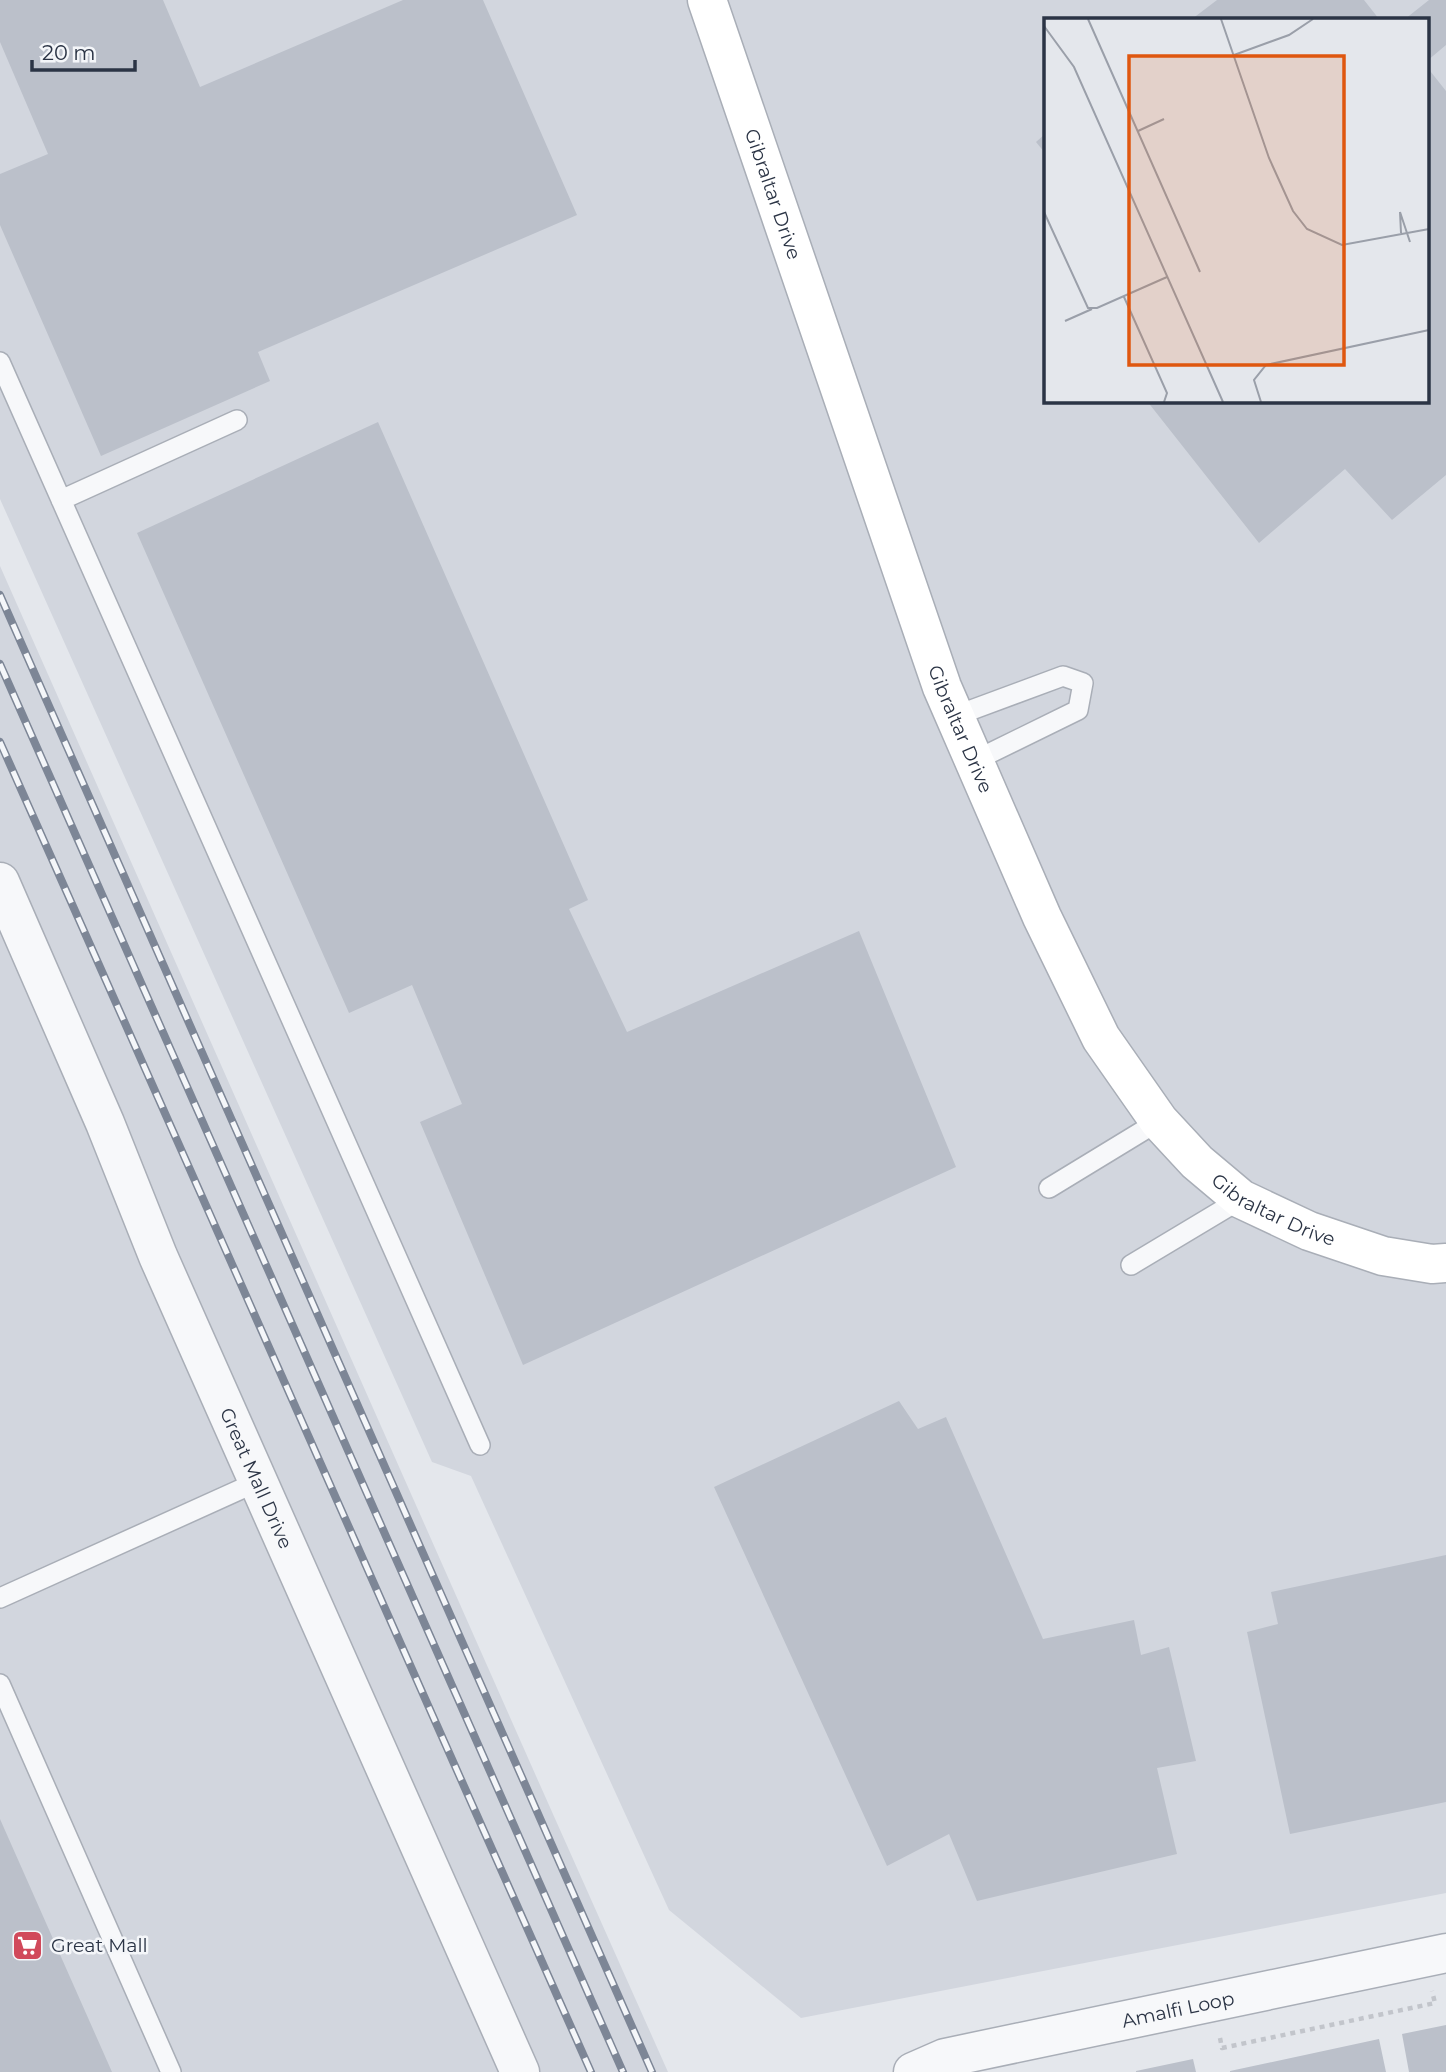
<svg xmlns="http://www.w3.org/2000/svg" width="1446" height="2072" viewBox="0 0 1446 2072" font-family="Montserrat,sans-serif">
	<rect width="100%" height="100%" fill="#e4e7ec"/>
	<path fill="#d2d6de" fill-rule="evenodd" d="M0 0H1446V1893L801 2018 669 1910 471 1476 432 1462 0 499ZM1045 19H1427V401H1045Z
		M0 566 536 1776 668 2072H0Z"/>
	<path fill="#bbc0ca" d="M0 0H163L200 87 403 0H483L577 215 258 352 270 381 101 456 0 225V174L48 154 0 42Z
		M1217 0H1364L1379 19H1192Z
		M1429 0H1446V45L1427 61V19H1405Z
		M1427 67 1446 91V475L1392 520 1345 469 1259 543 1147 401H1427Z
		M1045 134V153L1036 142Z
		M378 422 588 900 569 909 627 1032 859 931 956 1167 523 1365 420 1122 462 1104 412 985 349 1013 137 533Z
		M899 1401 918 1429 946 1417 1043 1639 1134 1620 1141 1655 1169 1647 1196 1761 1157 1768 1177 1854 977 1901 949 1834 887 1866 714 1487Z
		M1446 1555V1802L1290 1834 1247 1632 1278 1624 1271 1592Z
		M0 1819 112 2072H0Z
		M1446 2025V2072H1409L1402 2034Z
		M1379 2039 1386 2072H1230V2071Z
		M1193 2059 1196 2072H1136V2071Z"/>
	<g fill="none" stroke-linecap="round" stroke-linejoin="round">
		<defs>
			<path id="lane" d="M0 362 480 1445
				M61 500 237 420
				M955 716 1063 676 1083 683 1078 710 974 761
				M1049 1188 1159 1121
				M1131 1265 1241 1199
				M0 1598 257 1482
				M0 1684 171 2072"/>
			<g id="street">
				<path id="s1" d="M0 882 105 1123 158 1256 520 2072"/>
				<path id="s2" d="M913 2072 945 2058 1446 1953"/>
			</g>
			<g id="secondary">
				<path id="s3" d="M707 0 942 687 1042 917 1101 1038 1159 1121 1197 1162 1241 1199 1309 1231 1383 1256 1432 1264 1446 1263"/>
			</g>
		</defs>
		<use href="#lane" stroke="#a9aeb7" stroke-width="22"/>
		<use href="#street" stroke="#a9aeb7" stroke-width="41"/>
		<use href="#secondary" stroke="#a9aeb7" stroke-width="41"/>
		<path stroke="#c2c5cb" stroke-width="4.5" stroke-dasharray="5 5" stroke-linecap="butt" d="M1220 2038 1222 2048 1435 2003 1432 1991"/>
		<use href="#lane" stroke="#f7f8fa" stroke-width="19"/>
		<use href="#street" stroke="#f7f8fa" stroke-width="38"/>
		<use href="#secondary" stroke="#fff" stroke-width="38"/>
		<defs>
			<path id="rail" d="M0 595 652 2072
				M0 664 623 2072
				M0 742 591 2072"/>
		</defs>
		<use href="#rail" stroke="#7d8696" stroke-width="8"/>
		<use href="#rail" stroke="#f4f6f9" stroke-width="5" stroke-dasharray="16" stroke-linecap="butt"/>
	</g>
	<defs>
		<symbol id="supermarket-square" viewBox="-11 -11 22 22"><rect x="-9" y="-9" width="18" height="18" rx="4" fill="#d1495b" stroke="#f4f6f9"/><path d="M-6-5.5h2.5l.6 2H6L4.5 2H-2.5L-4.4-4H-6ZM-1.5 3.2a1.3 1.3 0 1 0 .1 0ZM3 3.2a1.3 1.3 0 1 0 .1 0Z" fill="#fff"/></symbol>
	</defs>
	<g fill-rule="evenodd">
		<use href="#supermarket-square" x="10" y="1928" width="35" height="35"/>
	</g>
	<g text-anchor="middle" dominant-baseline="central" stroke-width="5" stroke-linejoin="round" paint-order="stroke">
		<g font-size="19" fill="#2b3445" stroke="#f4f6f9">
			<text stroke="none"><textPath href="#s3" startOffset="205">Gibraltar Drive</textPath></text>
			<text stroke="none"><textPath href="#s3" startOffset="772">Gibraltar Drive</textPath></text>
			<text stroke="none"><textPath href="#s3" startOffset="1360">Gibraltar Drive</textPath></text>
			<text stroke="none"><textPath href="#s1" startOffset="649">Great Mall Drive</textPath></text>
			<text stroke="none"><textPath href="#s2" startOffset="273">Amalfi Loop</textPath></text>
		</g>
		<g font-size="19" fill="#2b3445" stroke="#f4f6f9" text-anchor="start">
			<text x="51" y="1945">Great Mall</text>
		</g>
	</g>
	<g transform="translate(1044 18)">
		<rect width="385" height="385" fill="#e4e7ec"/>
		<path fill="none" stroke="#9a9fa9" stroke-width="2" d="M44 1 156 254M177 1 225 140 249 193 263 211 298 227 385 211M0 8 30 49 179 384M190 37 245 17 269 1M94 113 120 101M0 194 44 290H53L123 259M356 194 366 224M356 194 357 215M80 279 123 375 120 384M21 303 48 291M217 384 210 362 222 347 385 312"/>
		<path fill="#df570f" fill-opacity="0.15" stroke="#df570f" stroke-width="3.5" d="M85 38H300V347H85Z"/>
		<rect width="385" height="385" fill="none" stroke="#2b3445" stroke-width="3.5"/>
	</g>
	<path d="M32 60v10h103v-10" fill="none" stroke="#2b3445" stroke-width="3.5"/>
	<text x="42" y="60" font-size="21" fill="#2b3445" stroke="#f4f6f9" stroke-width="5" paint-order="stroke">20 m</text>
</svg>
